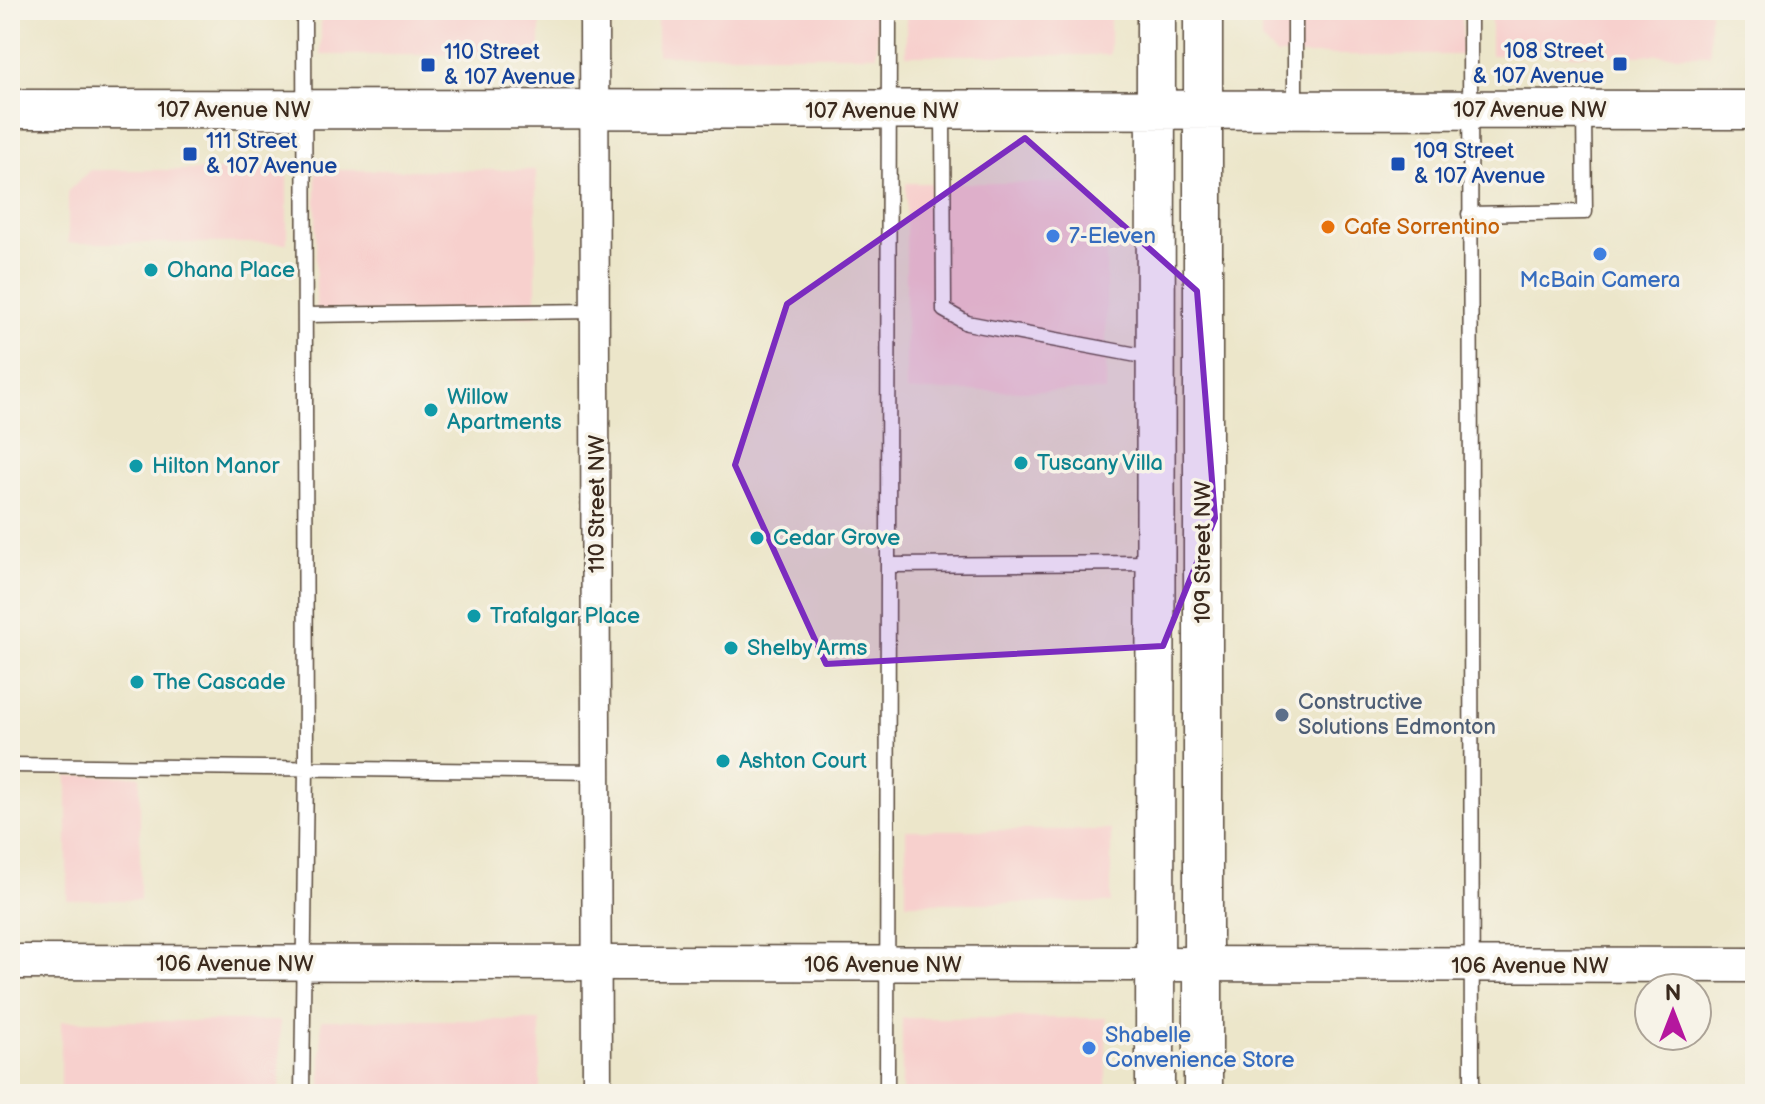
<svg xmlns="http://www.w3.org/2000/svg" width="1765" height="1104" viewBox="0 0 1765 1104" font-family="'Balsamiq Sans',sans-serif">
	<rect width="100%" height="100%" fill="#f7f3e8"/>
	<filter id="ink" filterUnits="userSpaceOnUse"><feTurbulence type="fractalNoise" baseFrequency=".0125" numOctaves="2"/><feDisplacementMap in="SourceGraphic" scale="16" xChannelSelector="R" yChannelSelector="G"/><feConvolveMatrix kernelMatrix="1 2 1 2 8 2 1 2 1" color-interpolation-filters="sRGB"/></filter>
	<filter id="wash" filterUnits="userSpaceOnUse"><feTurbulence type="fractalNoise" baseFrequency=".006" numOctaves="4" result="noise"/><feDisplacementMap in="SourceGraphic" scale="32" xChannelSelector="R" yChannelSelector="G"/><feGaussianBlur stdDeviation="1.8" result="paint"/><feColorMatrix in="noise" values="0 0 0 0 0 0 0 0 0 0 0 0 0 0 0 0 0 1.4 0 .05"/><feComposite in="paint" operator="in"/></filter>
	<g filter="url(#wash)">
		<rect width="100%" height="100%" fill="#ece6ca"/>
		<path fill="#f7d0cd" d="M321 10H540V55H321Z
			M657 10H877V55H657Z
			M906 10H1110V55H906Z
			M1261 10H1462V55H1276L1261 40Z
			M1491 10H1710V55H1491Z
			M90 170H287V243H68V191Z
			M316 170H536V316H316Z
			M906 183H1077L1106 213V391H906Z
			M67 776H140V900H67Z
			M906 830H1111V903H906Z
			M902 1018H1106V1094H902Z
			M321 1020H540V1094H321Z
			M61 1021H280V1094H61Z
			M653 1091H873V1094H653Z"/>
	</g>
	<g filter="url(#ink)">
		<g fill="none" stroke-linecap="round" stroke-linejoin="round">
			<defs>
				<path id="service" d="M1470 10 1472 1094
					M1295 106V10
					M943 111 944 310 967 323 1153 358
					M1469 214 1585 212 1584 112
					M305 315 597 311
					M890 565 1155 563
					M10 765 598 772
					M302 1094 306 768 304 10
					M887 1094 889 10"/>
				<path id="minor" d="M594 10 597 1094"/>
				<path id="tertiary" d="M10 962 1755 965"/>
				<path id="secondary" d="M1203 10V1094
					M10 109 1755 110
					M1155 1094 1156 10"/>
			</defs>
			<use href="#service" stroke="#564638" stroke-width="17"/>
			<use href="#minor" stroke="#564638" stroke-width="31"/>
			<use href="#tertiary" stroke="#564638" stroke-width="37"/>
			<use href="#secondary" stroke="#564638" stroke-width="41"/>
			<use href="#service" stroke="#fff" stroke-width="14"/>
			<use href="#minor" stroke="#fff" stroke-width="28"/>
			<use href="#tertiary" stroke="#fff" stroke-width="34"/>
			<use href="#secondary" stroke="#fff" stroke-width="38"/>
		</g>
	</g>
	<path fill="#7b2cbf" fill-opacity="0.2" stroke="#7b2cbf" stroke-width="6" stroke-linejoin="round" d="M1025 138 1197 291 1215 518 1163 646 826 664 735 465 787 304Z"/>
	<g fill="#1a4fb4" stroke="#f7f3e8" stroke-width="3">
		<rect x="1612" y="56" width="16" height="16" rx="4"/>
		<rect x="420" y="57" width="16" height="16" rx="4"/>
		<rect x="182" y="146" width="16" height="16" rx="4"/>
		<rect x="1390" y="156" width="16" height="16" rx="4"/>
	</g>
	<circle fill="#e8710a" stroke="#f7f3e8" stroke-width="3" cx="1328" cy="227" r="8"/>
	<g fill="#3f7fe0" stroke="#f7f3e8" stroke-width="3">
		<circle cx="1053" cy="236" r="8"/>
		<circle cx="1600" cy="254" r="8"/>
		<circle cx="1089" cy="1048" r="8"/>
	</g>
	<g fill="#0f9aa8" stroke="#f7f3e8" stroke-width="3">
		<circle cx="151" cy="270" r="8"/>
		<circle cx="431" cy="410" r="8"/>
		<circle cx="1021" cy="463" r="8"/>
		<circle cx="136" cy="466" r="8"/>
		<circle cx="757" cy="538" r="8"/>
		<circle cx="474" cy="616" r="8"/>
		<circle cx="731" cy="648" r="8"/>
		<circle cx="137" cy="682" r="8"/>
		<circle cx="723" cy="761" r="8"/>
	</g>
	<circle fill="#5c6f8a" stroke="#f7f3e8" stroke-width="3" cx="1282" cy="715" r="8"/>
	<g text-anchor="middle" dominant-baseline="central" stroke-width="7" stroke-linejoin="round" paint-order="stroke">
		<g font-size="22" fill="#164399" stroke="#f7f3e8" text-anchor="start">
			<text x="1604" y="51" text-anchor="end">108 Street<tspan x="1604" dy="25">&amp; 107 Avenue</tspan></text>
			<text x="444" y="52">110 Street<tspan x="444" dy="25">&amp; 107 Avenue</tspan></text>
			<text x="206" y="141">111 Street<tspan x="206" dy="25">&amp; 107 Avenue</tspan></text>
			<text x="1414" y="151">109 Street<tspan x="1414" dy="25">&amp; 107 Avenue</tspan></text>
		</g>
		<g font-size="22" fill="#3b2a1e" stroke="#f7f3e8">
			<text x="234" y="110">107 Avenue NW</text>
			<text x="1530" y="110">107 Avenue NW</text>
			<text x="882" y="111">107 Avenue NW</text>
			<text transform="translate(597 504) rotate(-90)">110 Street NW</text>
			<text transform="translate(1203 552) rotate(-90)">109 Street NW</text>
			<text x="235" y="964">106 Avenue NW</text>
			<text x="883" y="965">106 Avenue NW</text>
			<text x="1530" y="966">106 Avenue NW</text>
		</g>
		<g font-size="22" fill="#c56008" stroke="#f7f3e8" text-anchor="start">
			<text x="1344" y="227">Cafe Sorrentino</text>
		</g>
		<g font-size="22" fill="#366cbe" stroke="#f7f3e8" text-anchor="start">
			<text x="1069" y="236">7-Eleven</text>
			<text x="1600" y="280" text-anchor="middle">McBain Camera</text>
			<text x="1105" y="1035">Shabelle<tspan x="1105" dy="25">Convenience Store</tspan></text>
		</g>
		<g font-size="22" fill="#0d838f" stroke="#f7f3e8" text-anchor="start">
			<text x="167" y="270">Ohana Place</text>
			<text x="447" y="397">Willow<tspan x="447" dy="25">Apartments</tspan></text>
			<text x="1037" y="463">Tuscany Villa</text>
			<text x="152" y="466">Hilton Manor</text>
			<text x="773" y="538">Cedar Grove</text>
			<text x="490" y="616">Trafalgar Place</text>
			<text x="747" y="648">Shelby Arms</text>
			<text x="153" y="682">The Cascade</text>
			<text x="739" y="761">Ashton Court</text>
		</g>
		<g font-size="22" fill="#4e5e75" stroke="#f7f3e8" text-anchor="start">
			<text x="1298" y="702">Constructive<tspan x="1298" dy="25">Solutions Edmonton</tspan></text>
		</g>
	</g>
	<rect width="1765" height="1104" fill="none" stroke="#f7f3e8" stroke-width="40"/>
	<g transform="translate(1673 1012)"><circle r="38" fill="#f7f3e8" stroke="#aca397" stroke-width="2"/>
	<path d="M0-6L14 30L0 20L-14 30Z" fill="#b5179e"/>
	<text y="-12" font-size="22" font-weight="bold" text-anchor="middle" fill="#3b2a1e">N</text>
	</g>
</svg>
